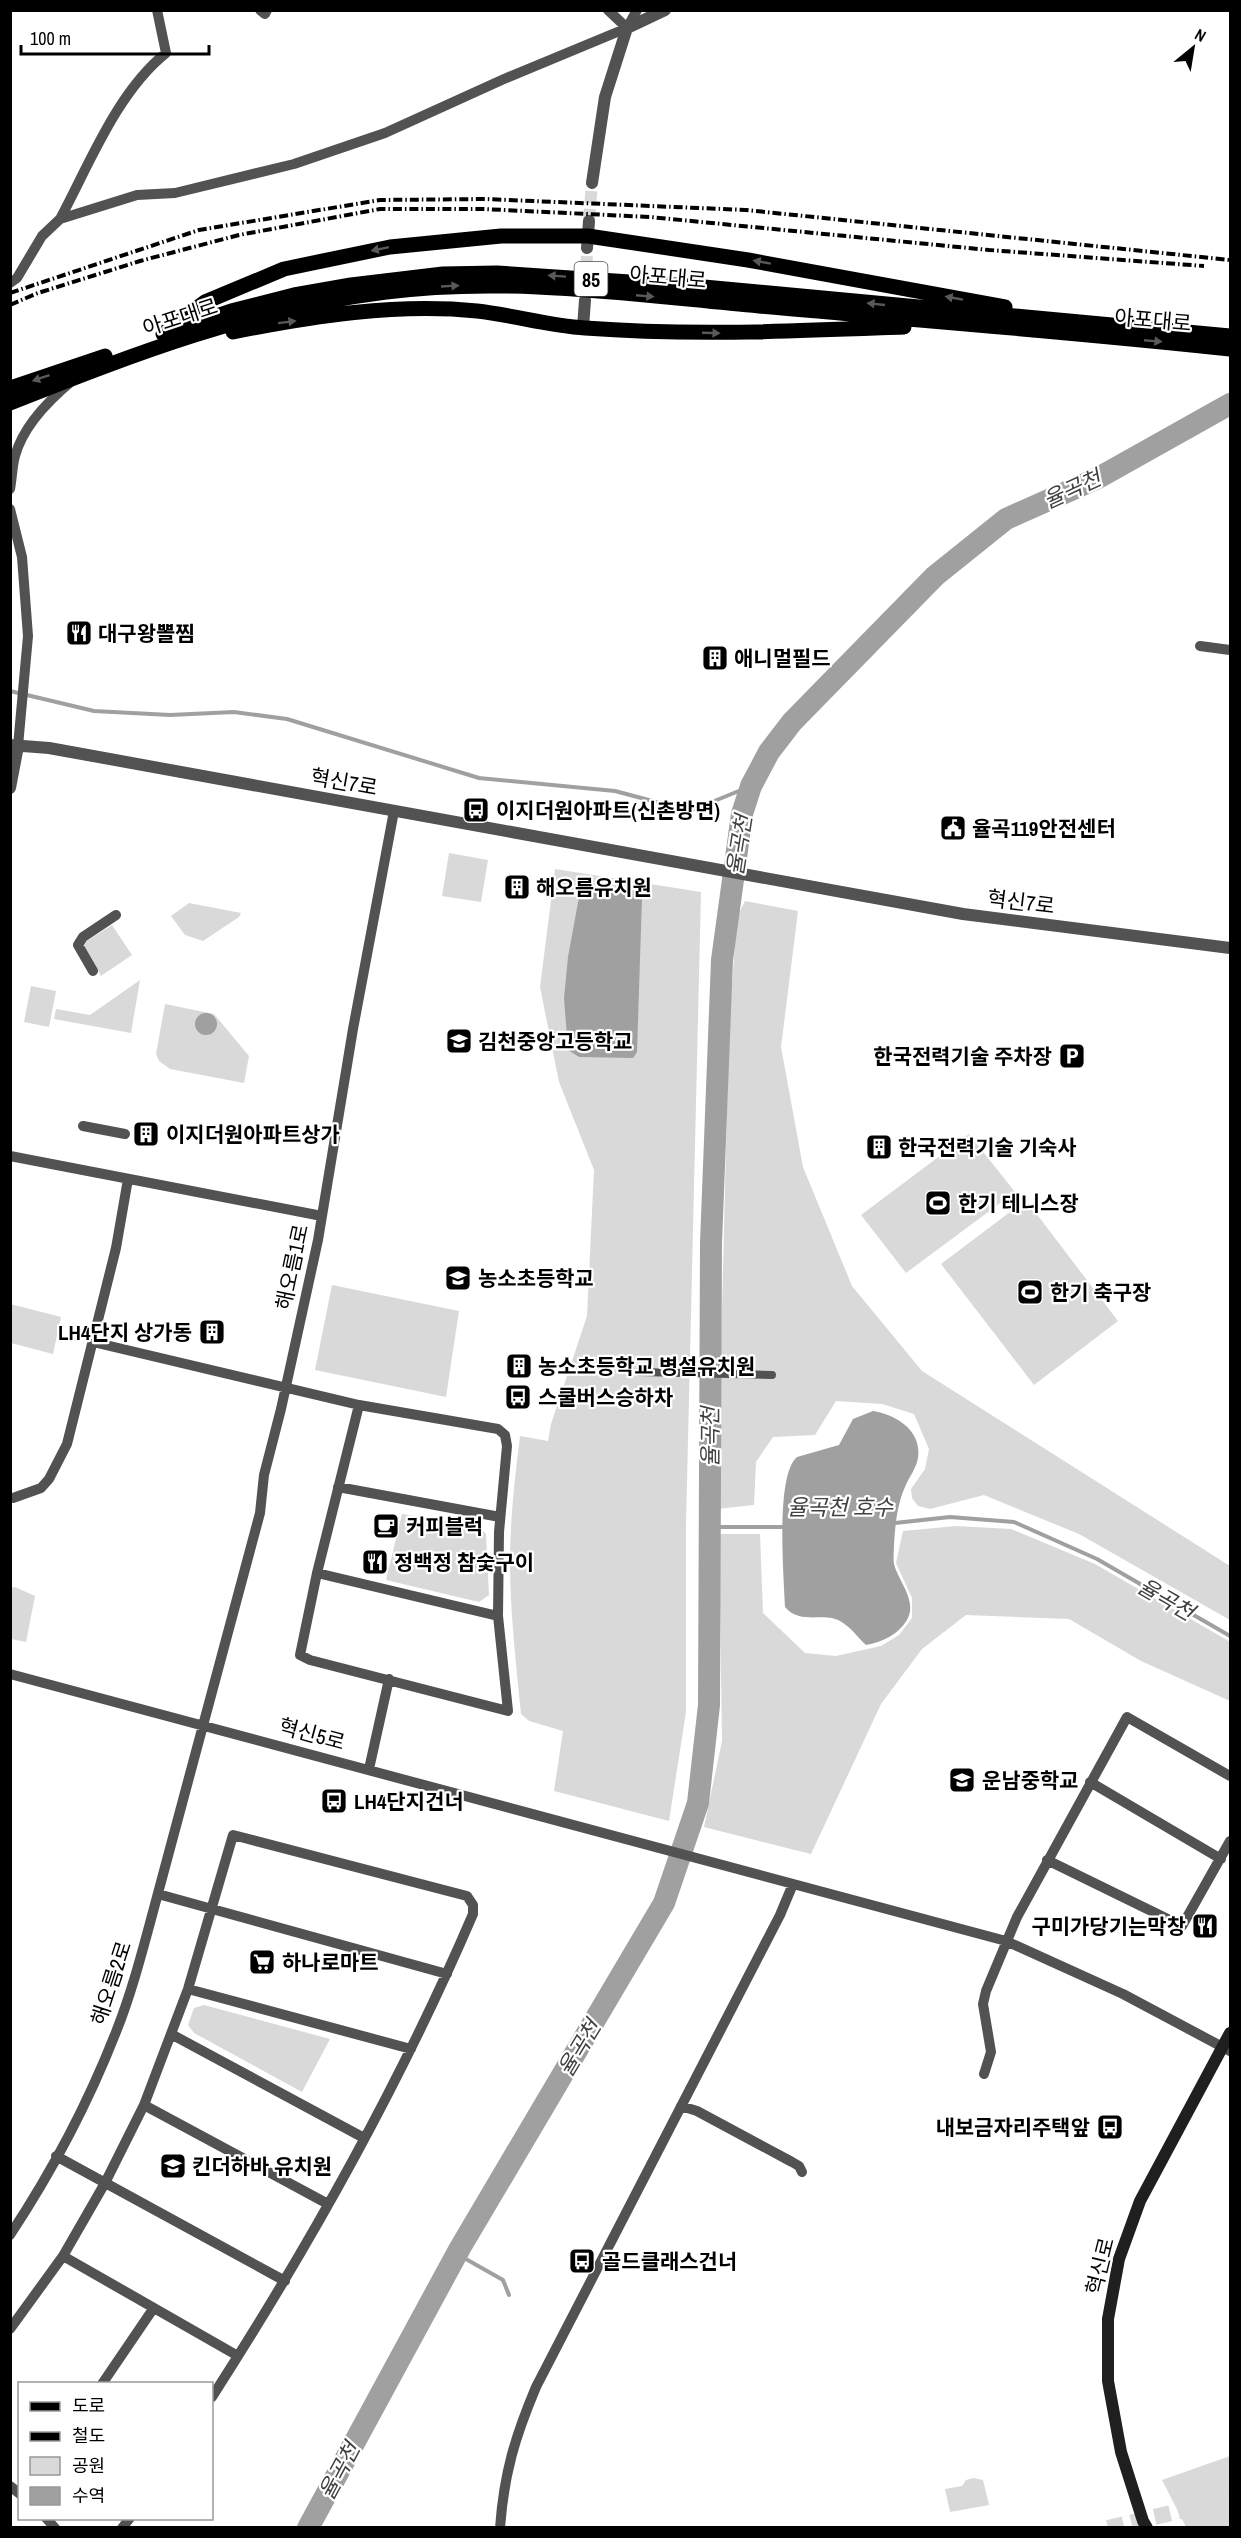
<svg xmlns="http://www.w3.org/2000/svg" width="1241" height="2538" viewBox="0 0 1241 2538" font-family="'Archivo Narrow','Noto Sans KR',sans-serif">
	<rect width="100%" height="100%" fill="#fff"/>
	<path fill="#d9d9d9" d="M449 853 488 860 481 902 442 896Z
		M555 869 701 892 686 1525V1712L669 1821 554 1791 563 1731 529 1721 521 1714C516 1663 510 1612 510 1561 510 1519 515 1477 520 1436L548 1441 551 1424 587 1316 594 1170 559 1082 540 987Z
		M745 901 798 911 781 1047 803 1167 852 1286 922 1371 1230 1566V1620L1079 1534 984 1495 930 1509 918 1506 912 1498 911 1489 925 1469 929 1449 914 1414 882 1404 836 1401 815 1435 773 1437 756 1462 754 1505 717 1509 729 1030 735 942 739 913Z
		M189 903 241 913 239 917 203 941 185 935 171 916Z
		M112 925 132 955 101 976 84 946 87 941Z
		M140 980 131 1033 54 1019 56 1009 90 1015Z
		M31 986 56 991 49 1027 24 1022Z
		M165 1004 214 1014 249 1056 244 1083 170 1069 159 1061 156 1054Z
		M969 1134 1015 1192 906 1273 861 1215Z
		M1026 1200 1118 1321 1034 1385 941 1264Z
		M332 1285 459 1311 446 1397 315 1370Z
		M10 1304 61 1317 53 1354 11 1343Z
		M402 1514 479 1526 486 1534 489 1595 479 1602 386 1580Z
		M956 1526 1011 1529 1095 1564 1227 1640 1230 1642V1701L1141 1661 1069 1619 966 1615 922 1649 881 1704 811 1854 704 1827 722 1741 719 1534H760L763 1613 805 1653 836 1656 881 1646 899 1635 912 1618V1598L896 1563 903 1531Z
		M15 1587 35 1596 26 1642 11 1639V1588Z
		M204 2005 330 2039 302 2092 194 2033 188 2025 194 2008Z
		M1230 2456V2527H1186L1162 2480Z
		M974 2478 983 2480 989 2505 950 2512 945 2489 962 2486 966 2480Z"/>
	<path fill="#a0a0a0" d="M589 884 633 890 642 898 637 1052 633 1058 579 1057 568 1050 564 998 568 957 579 897Z
		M195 1024a11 11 0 1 1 22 0a11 11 0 1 1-22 0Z
		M873 1411C896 1415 922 1430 918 1458 916 1469 909 1477 905 1487 897 1505 895 1526 894 1545 894 1551 893 1558 894 1564 898 1581 918 1601 907 1620 898 1635 882 1642 866 1645 857 1637 851 1627 840 1621 822 1612 800 1625 785 1607 784 1578 775 1475 797 1457L839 1445 853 1419Z"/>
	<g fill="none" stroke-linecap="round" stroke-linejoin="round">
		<path stroke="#a0a0a0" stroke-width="4" d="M10 691 94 711 170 715 234 712 287 719 479 778 615 791 690 811 751 786
			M895 1523 950 1517 1014 1522 1097 1559 1230 1636
			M709 1527H783
			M457 2254 503 2280 509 2295"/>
		<path stroke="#a0a0a0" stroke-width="22" d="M308 2528 460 2248 664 1903 698 1803 709 1705 711 1243 722 960 742 814 751 786 769 752 792 722 935 576 1006 519 1098 478 1230 404"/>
		<path stroke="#d9d9d9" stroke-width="12" stroke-dasharray="12 6" stroke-linecap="butt" d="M589 221 592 183
			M586 286 587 248"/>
		<path stroke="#d9d9d9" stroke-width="16" stroke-dasharray="16 8" stroke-linecap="butt" d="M1108 2528 1230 2499
			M1187 2528 1230 2518"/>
		<path stroke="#525252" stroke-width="8" d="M639 1372 772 1375"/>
		<path stroke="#525252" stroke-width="10" d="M260 10 265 14 267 10
			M608 10 627 28
			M60 219C89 165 117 92 166 53L157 10
			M10 283 17 278 42 236 60 219 137 195 175 193 294 164 385 133 504 79 627 28 637 10
			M10 489C12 479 12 467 15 456 23 427 49 400 72 381
			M10 509 22 557 28 636 18 746
			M1200 646 1230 650
			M93 971 78 945 83 937 116 915
			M83 1126 125 1134
			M10 1156 322 1216
			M93 1342 359 1405 498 1429 505 1435 507 1446 499 1532 498 1616 508 1711 310 1660 300 1655 317 1573 359 1405
			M338 1487 500 1517
			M13 1498 41 1488 49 1479 67 1444 116 1248 128 1179
			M317 1573 498 1616
			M10 1674 1006 1941 1123 1994 1230 2051
			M369 1769 389 1679
			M1090 1782 1221 1859
			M1047 1860 1182 1926 1230 1841
			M158 1894 447 1974
			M188 1989 411 2049
			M171 2034 364 2138
			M984 2074 991 2052 983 2004 986 1991 1017 1917 1127 1717 1230 1776
			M144 2105 328 2204
			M681 2106 697 2111 792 2162 799 2166 802 2172
			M56 2156 285 2281
			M10 2235C51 2173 89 2101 116 2032 130 1997 140 1960 150 1923L260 1513 264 1475 281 1409 318 1240 353 1029 394 811
			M63 2256 238 2356
			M10 2329 63 2256 105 2183 144 2105 188 1989 233 1835 467 1896 473 1905V1914C401 2082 311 2243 212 2397
			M102 2384 153 2309
			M10 2486 20 2494
			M46 2518 55 2528
			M122 2528 130 2518
			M500 2528C504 2473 515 2437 536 2387L780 1915 793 1884"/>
		<path stroke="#525252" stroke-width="12" d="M592 183 605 97 627 28 665 10
			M587 248 589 221
			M583 328 585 300
			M10 745 49 748 963 914 1230 948
			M10 788 18 746"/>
		<path stroke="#1f1f1f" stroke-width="12" d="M1147 2528 1143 2521 1121 2452 1108 2381V2319L1119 2259 1140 2201 1230 2033"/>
		<path stroke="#000" stroke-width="15" d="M178 329 231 311 294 295 351 285 443 274 497 273 704 287 1230 336
			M233 332C312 316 396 303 477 311 513 315 549 326 585 328 692 336 798 331 904 327
			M163 334 205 302 284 269 390 247 501 236H588L748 260 1005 307
			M10 388 105 356
			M10 403C137 353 249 309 386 292 509 276 635 295 759 306 916 320 1073 332 1230 349"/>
		<path stroke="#000" stroke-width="4" stroke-dasharray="9 3 1.5 3" stroke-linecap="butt" d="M10 293 199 230 380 200 485 199 746 210 1230 260
			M10 305 38 293 140 261 239 235 380 209H483L650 217 989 250 1204 266"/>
	</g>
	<defs><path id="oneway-solid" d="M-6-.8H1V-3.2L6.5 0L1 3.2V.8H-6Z" transform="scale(1.5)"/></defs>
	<g fill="#595959">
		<use href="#oneway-solid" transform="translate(380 249) rotate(168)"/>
		<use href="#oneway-solid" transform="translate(762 262) rotate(-170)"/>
		<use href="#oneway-solid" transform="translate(557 276) rotate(-176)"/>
		<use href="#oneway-solid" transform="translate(450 286) rotate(-3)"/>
		<use href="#oneway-solid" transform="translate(645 296) rotate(5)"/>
		<use href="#oneway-solid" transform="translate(954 298) rotate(-170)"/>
		<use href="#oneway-solid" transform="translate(876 304) rotate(-174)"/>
		<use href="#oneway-solid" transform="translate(287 322) rotate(-7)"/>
		<use href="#oneway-solid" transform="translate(711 333) rotate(2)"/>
		<use href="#oneway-solid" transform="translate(1153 341) rotate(5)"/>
		<use href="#oneway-solid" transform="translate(41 378) rotate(161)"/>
	</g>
	<defs>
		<symbol id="restaurant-square" viewBox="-11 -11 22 22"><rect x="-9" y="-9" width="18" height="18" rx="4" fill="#000" stroke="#fff"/><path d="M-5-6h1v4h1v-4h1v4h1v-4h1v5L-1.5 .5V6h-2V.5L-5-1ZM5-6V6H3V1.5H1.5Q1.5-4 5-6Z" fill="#fff"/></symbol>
		<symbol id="building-square" viewBox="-11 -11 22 22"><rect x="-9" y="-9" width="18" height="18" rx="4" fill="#000" stroke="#fff"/><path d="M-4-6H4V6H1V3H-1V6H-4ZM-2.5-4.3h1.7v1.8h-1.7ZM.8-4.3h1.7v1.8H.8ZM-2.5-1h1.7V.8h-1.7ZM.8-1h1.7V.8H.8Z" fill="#fff"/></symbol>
		<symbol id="bus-square" viewBox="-11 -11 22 22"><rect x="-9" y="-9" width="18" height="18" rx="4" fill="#000" stroke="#fff"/><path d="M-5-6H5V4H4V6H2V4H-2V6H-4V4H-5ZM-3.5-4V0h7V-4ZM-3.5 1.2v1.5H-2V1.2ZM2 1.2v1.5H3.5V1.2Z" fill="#fff"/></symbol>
		<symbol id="civic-square" viewBox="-11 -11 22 22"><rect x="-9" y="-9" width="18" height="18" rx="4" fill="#000" stroke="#fff"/><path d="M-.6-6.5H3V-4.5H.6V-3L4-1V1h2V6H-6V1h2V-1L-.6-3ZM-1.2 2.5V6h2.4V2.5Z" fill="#fff"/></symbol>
		<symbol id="school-square" viewBox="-11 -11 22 22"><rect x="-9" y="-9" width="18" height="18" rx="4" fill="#000" stroke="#fff"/><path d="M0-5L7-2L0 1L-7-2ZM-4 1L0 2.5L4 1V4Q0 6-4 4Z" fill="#fff"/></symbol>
		<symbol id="parking-square" viewBox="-11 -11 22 22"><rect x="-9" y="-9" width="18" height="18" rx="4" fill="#000" stroke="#fff"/><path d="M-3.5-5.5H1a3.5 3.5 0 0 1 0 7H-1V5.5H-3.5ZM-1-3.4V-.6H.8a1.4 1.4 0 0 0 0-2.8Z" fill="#fff"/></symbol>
		<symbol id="stadium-square" viewBox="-11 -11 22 22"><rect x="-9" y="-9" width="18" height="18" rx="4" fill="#000" stroke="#fff"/><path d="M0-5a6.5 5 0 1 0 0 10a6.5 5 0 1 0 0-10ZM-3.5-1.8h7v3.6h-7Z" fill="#fff"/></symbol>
		<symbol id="cafe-square" viewBox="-11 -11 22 22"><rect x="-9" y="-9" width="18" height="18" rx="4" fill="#000" stroke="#fff"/><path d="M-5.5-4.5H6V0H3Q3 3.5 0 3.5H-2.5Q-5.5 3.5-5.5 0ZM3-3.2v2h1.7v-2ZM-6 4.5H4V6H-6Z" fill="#fff"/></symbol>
		<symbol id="supermarket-square" viewBox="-11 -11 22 22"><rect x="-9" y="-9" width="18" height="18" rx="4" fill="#000" stroke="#fff"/><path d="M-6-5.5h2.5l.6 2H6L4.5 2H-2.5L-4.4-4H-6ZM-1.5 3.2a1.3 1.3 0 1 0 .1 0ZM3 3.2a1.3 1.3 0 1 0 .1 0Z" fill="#fff"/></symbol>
	</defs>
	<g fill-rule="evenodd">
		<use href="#restaurant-square" x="64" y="618" width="30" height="30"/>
		<use href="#building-square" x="700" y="643" width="30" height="30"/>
		<use href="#bus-square" x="461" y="795" width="30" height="30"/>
		<use href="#civic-square" x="938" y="813" width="30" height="30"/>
		<use href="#building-square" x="502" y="872" width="30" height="30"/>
		<use href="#school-square" x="444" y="1026" width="30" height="30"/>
		<use href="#parking-square" x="1057" y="1041" width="30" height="30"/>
		<use href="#building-square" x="131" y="1119" width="30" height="30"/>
		<use href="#building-square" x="864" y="1132" width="30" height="30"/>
		<use href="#stadium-square" x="923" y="1188" width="30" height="30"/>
		<use href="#school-square" x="443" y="1263" width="30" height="30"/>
		<use href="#stadium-square" x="1015" y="1277" width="30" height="30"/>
		<use href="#building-square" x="197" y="1317" width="30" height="30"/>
		<use href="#building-square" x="504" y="1351" width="30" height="30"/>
		<use href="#bus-square" x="503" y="1382" width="30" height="30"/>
		<use href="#cafe-square" x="371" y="1511" width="30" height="30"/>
		<use href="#restaurant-square" x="360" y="1547" width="30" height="30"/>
		<use href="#school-square" x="947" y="1765" width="30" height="30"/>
		<use href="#bus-square" x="319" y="1786" width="30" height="30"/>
		<use href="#restaurant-square" x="1190" y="1911" width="30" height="30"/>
		<use href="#supermarket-square" x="247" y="1947" width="30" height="30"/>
		<use href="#bus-square" x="1095" y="2112" width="30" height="30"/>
		<use href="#school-square" x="158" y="2151" width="30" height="30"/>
		<use href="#bus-square" x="567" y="2246" width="30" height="30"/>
	</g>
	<g text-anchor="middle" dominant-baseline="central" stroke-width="4.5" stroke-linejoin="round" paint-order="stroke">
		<rect fill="#fff" stroke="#4c4c4c" stroke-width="1.5" x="574.5" y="262" width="33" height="34" rx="4.5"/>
		<g font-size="20" font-weight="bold" fill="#000">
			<text x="591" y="279">85</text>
		</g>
		<g font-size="21" fill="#000" stroke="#fff">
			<text transform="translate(668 277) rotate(5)">아포대로</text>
			<text transform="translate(180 317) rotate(-18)">아포대로</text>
			<text transform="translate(1153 320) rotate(5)">아포대로</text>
			<text transform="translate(344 782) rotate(10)">혁신7로</text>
			<text transform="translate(1021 902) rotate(7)">혁신7로</text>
			<text transform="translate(292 1267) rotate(-78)">해오름1로</text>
			<text transform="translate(312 1734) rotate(15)">혁신5로</text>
			<text transform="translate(111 1983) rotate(-72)">해오름2로</text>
			<text transform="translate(1100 2266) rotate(-76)">혁신로</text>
		</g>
		<g font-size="21" font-weight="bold" fill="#000" stroke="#fff" text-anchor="start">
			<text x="98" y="633">대구왕뽈찜</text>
			<text x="734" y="658">애니멀필드</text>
			<text x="496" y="810">이지더원아파트(신촌방면)</text>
			<text x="972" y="828">율곡119안전센터</text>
			<text x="536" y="887">해오름유치원</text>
			<text x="478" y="1041">김천중앙고등학교</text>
			<text x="1052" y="1056" text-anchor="end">한국전력기술 주차장</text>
			<text x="166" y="1134">이지더원아파트상가</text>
			<text x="898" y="1147">한국전력기술 기숙사</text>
			<text x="958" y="1203">한기 테니스장</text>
			<text x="478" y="1278">농소초등학교</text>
			<text x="1050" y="1292">한기 축구장</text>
			<text x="192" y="1332" text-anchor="end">LH4단지 상가동</text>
			<text x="538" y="1366">농소초등학교 병설유치원</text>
			<text x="538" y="1397">스쿨버스승하차</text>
			<text x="406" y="1526">커피블럭</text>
			<text x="394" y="1562">정백정 참숯구이</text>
			<text x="982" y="1780">운남중학교</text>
			<text x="354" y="1801">LH4단지건너</text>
			<text x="1186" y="1926" text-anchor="end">구미가당기는막창</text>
			<text x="282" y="1962">하나로마트</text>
			<text x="1090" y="2127" text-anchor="end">내보금자리주택앞</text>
			<text x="192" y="2166">킨더하바 유치원</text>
			<text x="602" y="2261">골드클래스건너</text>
		</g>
		<g font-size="22" font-style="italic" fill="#414141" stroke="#fff">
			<text transform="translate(1072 489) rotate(-25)">율곡천</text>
			<text transform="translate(739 845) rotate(-81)">율곡천</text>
			<text transform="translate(710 1437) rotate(-90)">율곡천</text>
			<text x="840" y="1507">율곡천 호수</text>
			<text transform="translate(1166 1599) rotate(30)">율곡천</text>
			<text transform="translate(579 2048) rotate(-59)">율곡천</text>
			<text transform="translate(339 2471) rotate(-62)">율곡천</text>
		</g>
	</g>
	<rect width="1241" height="2538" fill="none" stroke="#000000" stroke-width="24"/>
	<rect x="18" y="2382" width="195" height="138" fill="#ffffff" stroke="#999999" stroke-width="1.5"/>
	<rect x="30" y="2402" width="30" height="9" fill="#000000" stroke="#999999" stroke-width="1.5"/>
	<text x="72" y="2412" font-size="18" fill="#000000">도로</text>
	<rect x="30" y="2432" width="30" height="9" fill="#000000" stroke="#999999" stroke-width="1.5"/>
	<text x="72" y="2442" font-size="18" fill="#000000">철도</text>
	<rect x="30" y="2457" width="30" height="18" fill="#d9d9d9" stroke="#999999" stroke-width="1.5"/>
	<text x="72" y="2472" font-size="18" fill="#000000">공원</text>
	<rect x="30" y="2487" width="30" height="18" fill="#a0a0a0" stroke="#999999" stroke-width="1.5"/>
	<text x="72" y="2502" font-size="18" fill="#000000">수역</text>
	<g transform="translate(1193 48) rotate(30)" stroke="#ffffff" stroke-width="4.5" paint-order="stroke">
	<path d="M0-4.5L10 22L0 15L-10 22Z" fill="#000000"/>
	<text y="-9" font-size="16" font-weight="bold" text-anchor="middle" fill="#000000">N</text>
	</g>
	<path d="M21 45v9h188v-9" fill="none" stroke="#000000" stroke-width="3"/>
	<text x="30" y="45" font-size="18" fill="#000000" stroke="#ffffff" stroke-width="4.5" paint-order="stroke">100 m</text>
</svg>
